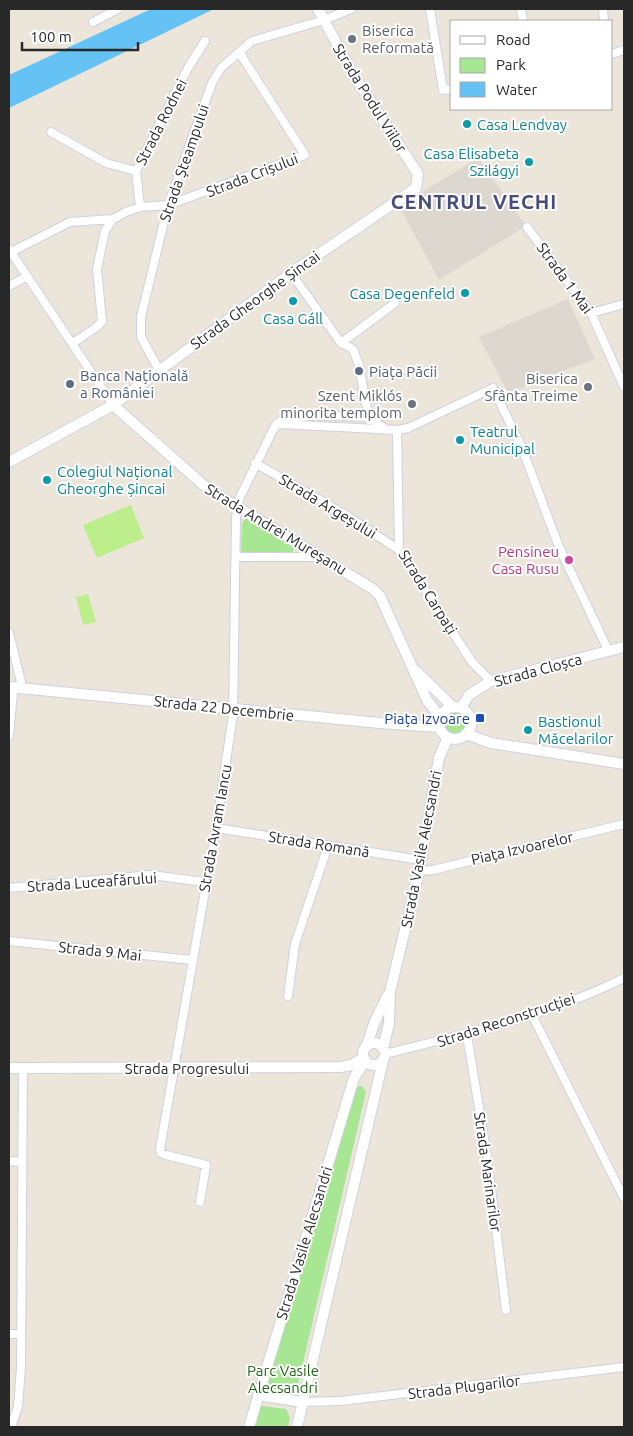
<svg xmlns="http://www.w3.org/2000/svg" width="633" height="1436" viewBox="0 0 633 1436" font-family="Ubuntu,sans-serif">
	<rect width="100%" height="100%" fill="#ece5d9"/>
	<path fill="#a7e692" d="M246 518 294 548 292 555 241 554 242 523Z
		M443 723a12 12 0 1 1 24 0a12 12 0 1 1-24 0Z
		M362 1086 366 1092 297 1389 291 1397 266 1393 264 1390 354 1087Z
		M262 1406 286 1409 290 1417 288 1427H251L259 1408Z"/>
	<path fill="#bcee8c" d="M131 505 144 538 97 558 83 525Z
		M88 594 96 622 83 625 76 597Z"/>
	<path fill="#dcd8d0" d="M478 158 526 226 439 280 399 206Z
		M568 299 595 359 508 393 479 337Z"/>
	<path fill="#65c2f4" d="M151 9H214L9 108V75Z"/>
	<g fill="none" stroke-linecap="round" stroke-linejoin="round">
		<defs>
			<path id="street" d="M430 9 443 90 452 89
				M521 9 523 21
				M603 9 604 21
				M93 22 118 9
				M612 54 624 50
				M51 132 106 163 136 171
				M140 207 136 171 188 68 205 41
				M527 227 591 313 624 387
				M9 249 113 405
				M11 252 70 222 113 219
				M291 273 341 343 353 349 359 365 369 420
				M9 286 26 277
				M591 313 624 304
				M73 343 98 326 102 321 97 269 105 231 113 219 126 212 140 207 168 205 305 155 239 52
				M341 343 395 303
				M159 370 141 337V317L168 205 212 83 221 68 252 41 324 20 351 9
				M278 424 397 430 408 428 493 388 522 448 559 547 609 652
				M397 430 399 550 472 662 491 681
				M255 463 346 515 399 550
				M236 557H319
				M9 633 21 682 13 693 9 735
				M216 828 421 860
				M419 871 433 870 624 824
				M9 888 151 875 205 882
				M9 941 192 960
				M288 996 295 944 328 846
				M531 1013 624 1198
				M467 1035 487 1156 506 1310
				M385 1054C465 1034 550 1015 624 978
				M9 1161 22 1162
				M200 1202 206 1165 166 1155 161 1153 160 1149 216 828 233 715 236 518 239 499 273 430 277 423 285 419 316 415 368 417 387 430
				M9 1334H21
				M303 1402 341 1401 624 1367
				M11 1427 18 1407 21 1367 23 1068"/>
			<path id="secondary" d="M113 405 208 489 373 589 380 596 427 700 440 717
				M9 462 113 405 291 273 416 188 418 174 353 74 318 9
				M416 671 453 707
				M9 687 380 723 439 727
				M439 723a16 16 0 1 1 32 0a16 16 0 1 1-32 0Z
				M461 708 469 695 491 681 624 647
				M466 734 491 743 624 764
				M363 1054a11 11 0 1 1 22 0a11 11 0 1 1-22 0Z
				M367 1045 375 1021 388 995
				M383 1048 389 1024 390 992 419 871 439 758 448 737
				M9 1068 340 1067 352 1065 363 1058
				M258 1395 303 1402
				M249 1427 354 1078 365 1061
				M297 1427 383 1061"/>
		</defs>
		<use href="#street" stroke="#ced0e2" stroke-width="10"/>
		<use href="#secondary" stroke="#ced0e2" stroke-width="12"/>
		<use href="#street" stroke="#fff" stroke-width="8"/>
		<use href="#secondary" stroke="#fff" stroke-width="10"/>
	</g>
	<g fill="#6b7280" stroke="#fff" stroke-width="2">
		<circle cx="352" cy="39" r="5"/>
		<circle cx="588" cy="387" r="5"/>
		<circle cx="412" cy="404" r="5"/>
	</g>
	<g fill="#0f9aa8" stroke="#fff" stroke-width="2">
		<circle cx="467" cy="124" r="5"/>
		<circle cx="529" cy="162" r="5"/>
		<circle cx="465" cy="293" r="5"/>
		<circle cx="293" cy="301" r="5"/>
		<circle cx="460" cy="440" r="5"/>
		<circle cx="47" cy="480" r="5"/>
		<circle cx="528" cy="730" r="5"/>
	</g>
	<g fill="#5c6f8a" stroke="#fff" stroke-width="2">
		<circle cx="359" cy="371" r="5"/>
		<circle cx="70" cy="384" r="5"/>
	</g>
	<circle fill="#d1479c" stroke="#fff" stroke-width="2" cx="569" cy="560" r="5"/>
	<rect fill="#1a4fb4" stroke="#fff" stroke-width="2" x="475" y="713" width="10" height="10" rx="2.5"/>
	<g text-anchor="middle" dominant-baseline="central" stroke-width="4" stroke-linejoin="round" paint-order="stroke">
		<g font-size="15" fill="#5b616d" stroke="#fff" text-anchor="end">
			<text x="362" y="30" text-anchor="start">Biserica<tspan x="362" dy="17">Reformată</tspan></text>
			<text x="578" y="378">Biserica<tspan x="578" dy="17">Sfânta Treime</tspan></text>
			<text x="402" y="395">Szent Miklós<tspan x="402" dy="17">minorita templom</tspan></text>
		</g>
		<g font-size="15" fill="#282828" stroke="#fff">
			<text transform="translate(370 98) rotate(58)">Strada Podul Viilor</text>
			<text transform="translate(161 122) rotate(-63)">Strada Rodnei</text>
			<text transform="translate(184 163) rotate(-71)">Strada Șteampului</text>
			<text transform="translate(252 175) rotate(-21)">Strada Crișului</text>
			<text transform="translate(565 278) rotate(54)">Strada 1 Mai</text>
			<text transform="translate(255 300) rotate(-36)">Strada Gheorghe Șincai</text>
			<text transform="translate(328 506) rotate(31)">Strada Argeșului</text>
			<text transform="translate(276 529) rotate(31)">Strada Andrei Mureșanu</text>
			<text transform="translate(428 592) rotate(58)">Strada Carpați</text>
			<text transform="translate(538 670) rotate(-15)">Strada Cloșca</text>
			<text transform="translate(224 708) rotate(6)">Strada 22 Decembrie</text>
			<text transform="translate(215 828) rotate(-80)">Strada Avram Iancu</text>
			<text transform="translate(319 844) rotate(9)">Strada Romană</text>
			<text transform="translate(522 848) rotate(-13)">Piața Izvoarelor</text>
			<text transform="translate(421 849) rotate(-79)">Strada Vasile Alecsandri</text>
			<text transform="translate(92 882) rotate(-4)">Strada Luceafărului</text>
			<text transform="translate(100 951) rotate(6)">Strada 9 Mai</text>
			<text transform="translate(506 1020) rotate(-18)">Strada Reconstrucției</text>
			<text x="187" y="1068">Strada Progresului</text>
			<text transform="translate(488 1172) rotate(82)">Strada Marinarilor</text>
			<text transform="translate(304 1243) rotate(-73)">Strada Vasile Alecsandri</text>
			<text transform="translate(464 1387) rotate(-7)">Strada Plugarilor</text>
		</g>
		<g font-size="15" fill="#0d838f" stroke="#fff" text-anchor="start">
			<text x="477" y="124">Casa Lendvay</text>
			<text x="519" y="153" text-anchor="end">Casa Elisabeta<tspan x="519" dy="17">Szilágyi</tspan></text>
			<text x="455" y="293" text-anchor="end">Casa Degenfeld</text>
			<text x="293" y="318" text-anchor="middle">Casa Gáll</text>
			<text x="470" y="431">Teatrul<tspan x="470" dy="17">Municipal</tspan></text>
			<text x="57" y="471">Colegiul Național<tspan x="57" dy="17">Gheorghe Șincai</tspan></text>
			<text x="538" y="721">Bastionul<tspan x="538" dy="17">Măcelarilor</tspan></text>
		</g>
		<g font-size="15" fill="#4e5e75" stroke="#fff" text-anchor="start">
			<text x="369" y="371">Piața Păcii</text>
			<text x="80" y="375">Banca Națională<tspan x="80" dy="17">a României</tspan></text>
		</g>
		<g font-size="15" fill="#b23c85" stroke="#fff" text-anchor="end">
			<text x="559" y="551">Pensineu<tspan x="559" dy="17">Casa Rusu</tspan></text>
		</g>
		<g font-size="15" fill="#164399" stroke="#fff" text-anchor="end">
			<text x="470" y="718">Piața Izvoare</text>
		</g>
		<g font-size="15" fill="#206816" stroke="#fff">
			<text x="283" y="1370">Parc Vasile<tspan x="283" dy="17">Alecsandri</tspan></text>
		</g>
		<g font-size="20" font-weight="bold" letter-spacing="1" fill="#474c7b" stroke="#fff">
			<text x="474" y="201">CENTRUL VECHI</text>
		</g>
	</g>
	<rect width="633" height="1436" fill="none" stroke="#282828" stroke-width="20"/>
	<rect x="450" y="20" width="162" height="90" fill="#ffffff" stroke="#a9a9a9"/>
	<rect x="460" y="36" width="25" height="8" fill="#ffffff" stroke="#a9a9a9"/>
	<text x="496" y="45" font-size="15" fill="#282828">Road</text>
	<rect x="460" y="58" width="25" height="15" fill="#a7e692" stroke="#a9a9a9"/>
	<text x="496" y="70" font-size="15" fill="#282828">Park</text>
	<rect x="460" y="82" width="25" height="15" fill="#65c2f4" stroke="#a9a9a9"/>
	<text x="496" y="95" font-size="15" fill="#282828">Water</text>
	<path d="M22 42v8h116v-8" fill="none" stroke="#282828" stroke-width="2.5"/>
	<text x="30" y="42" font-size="15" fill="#282828" stroke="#ffffff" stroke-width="4" paint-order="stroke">100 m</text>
</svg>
